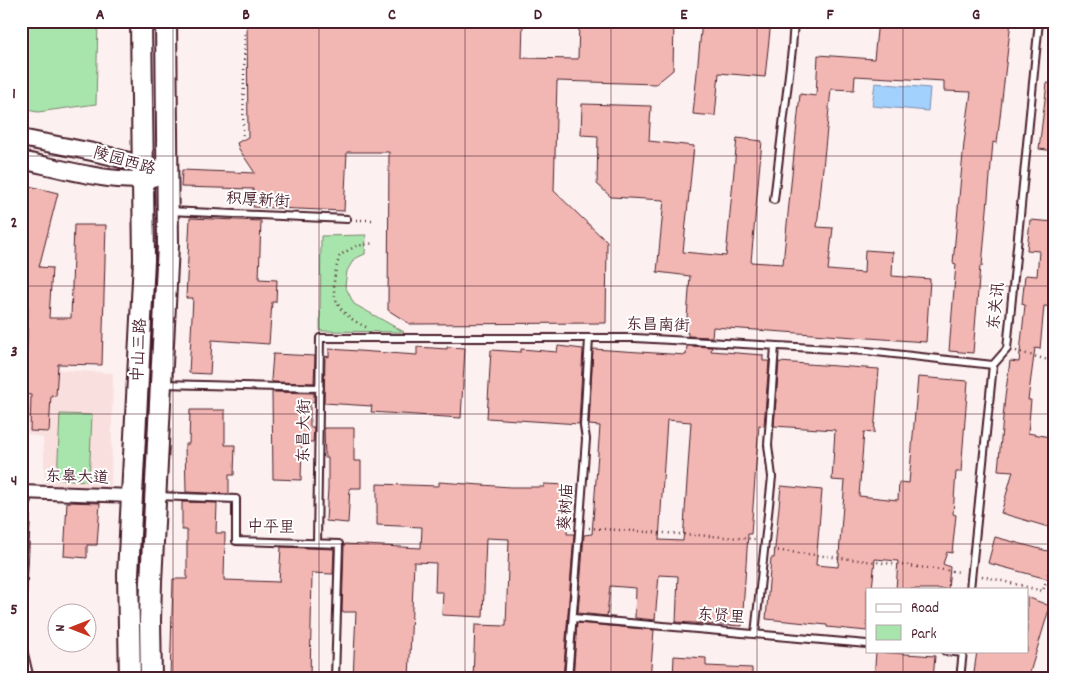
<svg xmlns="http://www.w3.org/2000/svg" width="1076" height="700" viewBox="0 0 1076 700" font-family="Dekko,'LXGW WenKai TC',sans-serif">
	<rect width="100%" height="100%" fill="#fcf1f0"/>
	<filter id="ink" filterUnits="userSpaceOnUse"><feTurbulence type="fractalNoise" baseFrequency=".02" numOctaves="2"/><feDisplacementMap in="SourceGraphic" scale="10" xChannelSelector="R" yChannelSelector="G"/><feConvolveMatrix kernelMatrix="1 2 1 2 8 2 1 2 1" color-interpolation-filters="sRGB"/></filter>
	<g filter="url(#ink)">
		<path fill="#f9e0de" d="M21 367 113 373 111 489 45 487 43 438 25 433 21 402Z"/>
		<path fill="#a8e5ac" stroke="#79826c" d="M21 21H98L96 104 38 112 21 109Z
			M366 235 365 254 354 259 347 271 345 286 354 304 404 332 320 331 321 236Z
			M60 414 92 415 89 481 57 479Z"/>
		<path fill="#a2d1fd" stroke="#7f8aa9" d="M875 83 930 88 928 111 872 106Z"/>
		<path fill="#f2b7b3" stroke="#4a1f2b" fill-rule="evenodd" d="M247 21H523L522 58 578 59 579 21H674L673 70 656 84 557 81 554 191 607 242 606 323 410 324 388 310 389 152H347L344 211 253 207V189L181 187 182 170 255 173 239 149 237 143 248 137Z
			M702 21H771L765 77 719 73 715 116 693 114Z
			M878 21H912L945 25V21H1011L997 143 993 142 982 266H980L973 353 949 351 956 264 953 263 964 143 971 92 944 91V81L855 76 854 90 831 89 817 227 833 228 828 270 864 273 865 250 893 252 892 276 930 279 926 342 713 327 712 337 688 336V333L686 332 690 276 657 272 664 200 611 197 597 184 598 136 581 135 582 104 651 106 649 141 694 146 683 252 726 256 737 138 762 141 751 262 783 264 800 94 816 96 818 55 874 59Z
			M1047 83 1055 84V151L1039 149Z
			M21 184 58 193 39 267 52 268 49 318H71L74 225H106L102 365 58 364 56 396 51 395 49 432 30 431 31 395 21 394V373H26L28 308H21L23 254H21Z
			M190 218 261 221 259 279 277 280 276 302H272L269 344 212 340 210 374 189 373 193 298H186Z
			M1030 220 1055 222V307L1044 306 1040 349 1035 348 1028 400H1031L1028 433 1055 438V529L1001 513 1013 471 998 470 1005 397 1010 361 1019 362 1025 305 1022 304 1025 275 1037 276 1039 251 1027 250Z
			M558 346 583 349 579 424 487 418 491 350 521 352V349L557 352Z
			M687 346 712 347 711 351 763 355V361H769L764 426 759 425 758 437 751 534H748L742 626 676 622 678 576 659 575 655 620 635 618 636 588 610 586 607 616 578 613 584 535 592 534 600 426 589 425 593 349 686 355ZM667 420 691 422 683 541 659 540Z
			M417 347 447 349V347L465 348 461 418 371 412 372 406 324 403 325 356 329 357V349L417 355Z
			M273 354 315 356 314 383 273 382 271 380Z
			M779 362 879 369 874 433 864 432 859 496 898 500 899 482 909 483 918 377 968 381 961 472H956L953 514 956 515 952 553 947 552 943 564 950 567 948 589H896L898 561 875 559 872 589H867V631L827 627V625L766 619 771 558H774L781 486 822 490 816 565 838 567 845 481 832 480 835 430 774 426Z
			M272 392 314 393V402H310V427H314L313 442H302L301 480 273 479Z
			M190 410H225V445H235L234 475H229V494L186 492 185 444H189Z
			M324 428H354V461H361V488H350L348 523 326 521 328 488V458H325Z
			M439 482 510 487H544V484L569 485 567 534H574L563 679H473L475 625 506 626 509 539 486 538 483 617 442 615 443 592H435L436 563 414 562 409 679H353L356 612H342L344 546 345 544 421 548 422 527 377 525V484L439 486Z
			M67 502 100 503 97 545H87V558L64 556Z
			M182 502 217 503 216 533H225L224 580 279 582 281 547 334 549 333 574 312 573 310 679H170L173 579H187V530H182Z
			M995 537 1055 553V581L988 563Z
			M1027 597 1050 606 1028 679H973L977 651H1027Z
			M577 623 654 630 650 679H573Z
			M876 652 935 656 933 679H874Z
			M674 656 706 658V666L752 668V679H673Z"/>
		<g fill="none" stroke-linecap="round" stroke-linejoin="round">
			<defs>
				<path id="service" d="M774 200 792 49 794 21
					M169 211 347 219
					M163 384 320 388
					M157 496 236 499V541L339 544 335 679
					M317 543 320 338H635L867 351 993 365
					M970 589 993 365 1007 349 1039 21
					M573 618 867 644
					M21 623 27 492
					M755 634 772 477 768 445 775 346
					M21 641 30 679
					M945 651 963 653
					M568 679 586 439 584 426 589 338
					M960 679 963 651"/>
				<path id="minor" d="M21 492 132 496"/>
				<path id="tertiary" d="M21 138C71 148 122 155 168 175
					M21 160C60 168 115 185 153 178"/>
				<path id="primary" d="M130 679 128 574 144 260 141 21
					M151 679 150 620 151 582 168 245 166 21"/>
			</defs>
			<use href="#service" stroke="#4a1f2b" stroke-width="10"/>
			<use href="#minor" stroke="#4a1f2b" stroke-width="16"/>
			<use href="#tertiary" stroke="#4a1f2b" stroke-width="20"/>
			<use href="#primary" stroke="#4a1f2b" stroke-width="24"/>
			<path stroke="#4a1f2b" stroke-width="2.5" stroke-dasharray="1 4" stroke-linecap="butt" d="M242 140 243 133 245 21
				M356 220H375
				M366 327C330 310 329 290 340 255L356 246 375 243
				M1016 351 1055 362
				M589 528 755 539
				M773 550 961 572
				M982 576 1043 591 1055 550"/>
			<use href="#service" stroke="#fff" stroke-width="6"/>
			<use href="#minor" stroke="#fff" stroke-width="12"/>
			<use href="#tertiary" stroke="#fff" stroke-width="16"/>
			<use href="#primary" stroke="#fff" stroke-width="20"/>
		</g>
	</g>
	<path fill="none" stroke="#4a1f2b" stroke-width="1" stroke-opacity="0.55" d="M173 21V679M319 21V679M465 21V679M611 21V679M757 21V679M903 21V589M21 156H1055M21 286H1055M21 414H1055M21 544H1055M903 651V679"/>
	<g text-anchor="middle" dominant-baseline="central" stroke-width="4" stroke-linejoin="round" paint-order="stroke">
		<g font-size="16" fill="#4a1f2b" stroke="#fff">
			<text transform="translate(124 162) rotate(16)">陵园西路</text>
			<text transform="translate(258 201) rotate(3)">积厚新街</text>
			<text transform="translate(997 306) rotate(-84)">东关讯</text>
			<text transform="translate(658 326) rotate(2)">东昌南街</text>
			<text transform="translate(140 350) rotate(-87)">中山三路</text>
			<text transform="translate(305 431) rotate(-89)">东昌大街</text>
			<text transform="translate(77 478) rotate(2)">东皋大道</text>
			<text transform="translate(567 507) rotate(-86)">葵树庙</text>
			<text transform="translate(271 528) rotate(2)">中平里</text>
			<text transform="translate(721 617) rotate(5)">东贤里</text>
		</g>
	</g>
	<rect width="1076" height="700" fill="none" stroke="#fff" stroke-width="55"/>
	<rect x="866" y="588" width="162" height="65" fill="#ffffff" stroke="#b7a5aa"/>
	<rect x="876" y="604" width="25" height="8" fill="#ffffff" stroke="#b7a5aa"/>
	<text x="911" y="612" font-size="15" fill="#4a1f2b">Road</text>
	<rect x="876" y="625" width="25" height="15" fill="#a8e5ac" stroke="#b7a5aa"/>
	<text x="911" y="638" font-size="15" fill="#4a1f2b">Park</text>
	<g transform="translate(72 628) rotate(270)"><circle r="24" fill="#ffffff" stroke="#b7a5aa"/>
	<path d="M0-4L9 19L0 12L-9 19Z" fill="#c8321e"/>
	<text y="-8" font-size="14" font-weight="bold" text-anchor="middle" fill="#4a1f2b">N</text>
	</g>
	<rect x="28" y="28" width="1020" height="644" fill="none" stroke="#4a1f2b" stroke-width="2"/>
	<g font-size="16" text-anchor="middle" font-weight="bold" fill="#4a1f2b">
		<text x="100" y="19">A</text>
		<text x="246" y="19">B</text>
		<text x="392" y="19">C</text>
		<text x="538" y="19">D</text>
		<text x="684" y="19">E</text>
		<text x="830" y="19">F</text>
		<text x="976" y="19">G</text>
		<text x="14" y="98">1</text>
		<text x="14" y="227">2</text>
		<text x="14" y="356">3</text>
		<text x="14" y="485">4</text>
		<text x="14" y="614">5</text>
	</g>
</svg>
